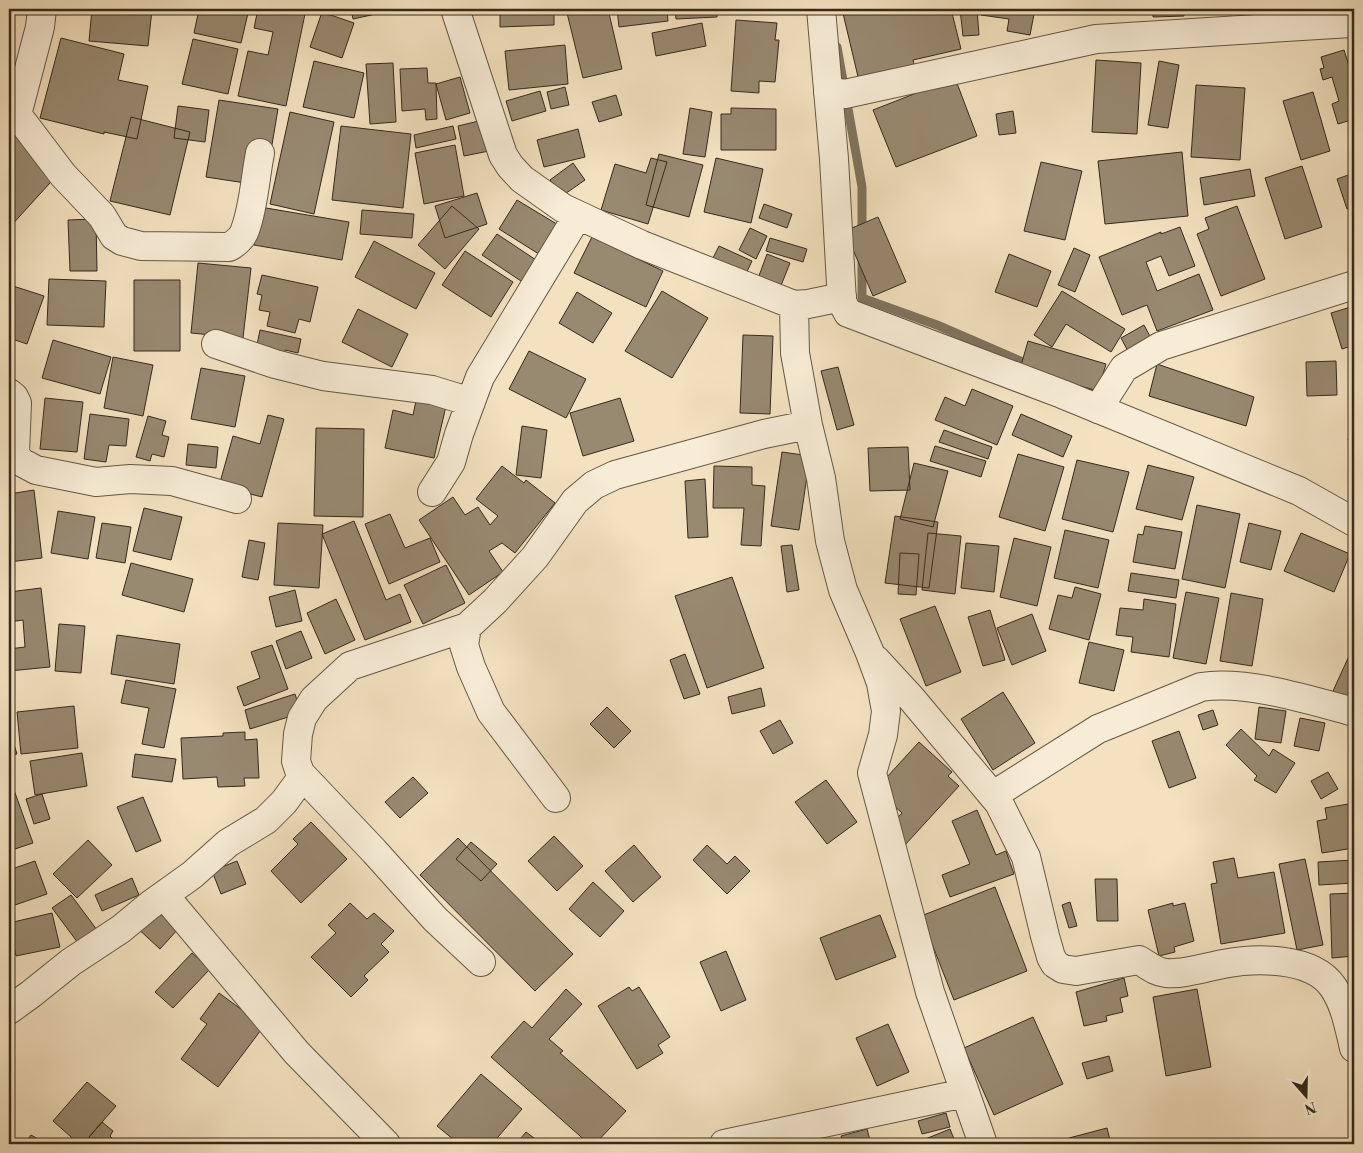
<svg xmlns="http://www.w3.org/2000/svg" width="1363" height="1153" viewBox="0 0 1363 1153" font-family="'Libre Bodoni',serif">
	<rect width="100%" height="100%" fill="#f3e1c0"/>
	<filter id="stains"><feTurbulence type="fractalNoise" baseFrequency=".004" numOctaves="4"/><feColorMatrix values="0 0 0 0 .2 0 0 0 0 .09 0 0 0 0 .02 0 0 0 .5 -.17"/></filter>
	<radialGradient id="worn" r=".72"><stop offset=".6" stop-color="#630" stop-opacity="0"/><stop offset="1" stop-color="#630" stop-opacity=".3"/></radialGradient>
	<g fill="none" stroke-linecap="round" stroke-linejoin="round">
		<path stroke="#80735d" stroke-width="9" d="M837 47 862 187V234
			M862 260V298L937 325 1032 366
			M1070 382 1104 396"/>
	</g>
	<path fill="#988971" stroke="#352a1c" d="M92 9 152 10 148 46 89 41Z
		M199 9H249L241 43 194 33Z
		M258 9H306L286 106 238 96 248 51 268 55 273 32 254 28Z
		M351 9H384L385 12 353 19Z
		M500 9H554V25L500 27Z
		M566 9H608L622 69 583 78Z
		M617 9H667L668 21 619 27Z
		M675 9H717V17L676 19Z
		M842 9H951L961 49 913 60 915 68 859 81Z
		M960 9H977L979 35 963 36Z
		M982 9H1035L1030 35 1007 31 1009 19 981 15Z
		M1150 9H1192H1183L1184 16 1153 17V12H1150Z
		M322 12 354 23 342 58 310 47Z
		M736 20 777 23 775 40H779L775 82 759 81V93L731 91Z
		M702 23 706 46 656 56 652 33Z
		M61 38 124 54 118 80 148 86 137 139 104 132V134L40 118Z
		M193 39 238 49 228 94 182 84Z
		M565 45 568 84 509 90 505 51Z
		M1344 50 1354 81V108L1348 110 1351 120 1338 124 1332 104 1339 101 1332 77 1323 80 1320 69 1324 68 1321 57Z
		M1096 60 1141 63 1137 134 1092 132Z
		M314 61 364 73 354 118 303 107Z
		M1159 61 1179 65 1168 128 1148 125Z
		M393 63 396 122 370 124 366 64Z
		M427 68 428 83H436L437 119 426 120 425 109 402 111 400 69Z
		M460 77 470 113 446 120 436 84Z
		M955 78 977 136 896 167 873 110Z
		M1196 85 1245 88 1240 160 1191 157Z
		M565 87 569 105 551 109 547 92Z
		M540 91 546 111 512 121 506 101Z
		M1313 92 1330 151 1301 160 1283 101Z
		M616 95 622 115 599 122 592 102Z
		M219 100 278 109 265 186 206 177Z
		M178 106 209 110 205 142 174 138Z
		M690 108 712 112 705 157 683 154Z
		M731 108 776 109V150H721V114H731Z
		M1013 111 1016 133 999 135 996 114Z
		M290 112 334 122 314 214 270 204Z
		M131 117 190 132 170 215 110 201Z
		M487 119 494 150 464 156 458 126Z
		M341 126 411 134 403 208 332 200Z
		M453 126 456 139 416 148 414 135Z
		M9 128 59 173 9 228Z
		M578 129 585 157 544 167 537 140Z
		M455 145 464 196 424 204 415 153Z
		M1182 152 1188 216 1105 224 1098 161Z
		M659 154 703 165 689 217 646 205Z
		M651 158 667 162 648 224 601 210 615 164 646 173Z
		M716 158 763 169 751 223 704 212Z
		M1041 162 1082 171 1065 240 1024 231Z
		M573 163 585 180 562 196 550 180Z
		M1302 166 1322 227 1285 239 1265 178Z
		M1250 169 1255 196 1204 205 1200 178Z
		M1354 173V206L1347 209 1337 179Z
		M477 193 487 224 445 238 435 206Z
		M517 200 560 226 542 256 499 229Z
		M764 204 792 214 787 228 759 218Z
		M452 206 479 229 445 269 418 245Z
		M1237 206 1265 279 1221 296 1197 234 1209 229 1205 218Z
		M260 207 349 222 342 260 254 245Z
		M362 210 414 214 412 238 360 234Z
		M878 217 906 282 873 296 845 231Z
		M96 219 97 271H70L68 220Z
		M1180 227 1195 266 1169 276 1161 256 1146 262 1157 291 1199 274 1213 310 1157 331 1147 305 1122 315 1099 257 1161 232V234Z
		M750 228 767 236 756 259 739 250Z
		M497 234 539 262 524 283 482 255Z
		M592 237 663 271 646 307 574 273Z
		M770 238 807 249 803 262 766 251Z
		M374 241 435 273 416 309 355 277Z
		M719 246 752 261 743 280 710 264Z
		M1074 248 1090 255 1075 292 1058 285Z
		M465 251 513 282 491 317 442 285Z
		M767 254 790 263 778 293 756 284Z
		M1009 254 1051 271 1037 307 995 292Z
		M198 263 251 268 243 338 191 333Z
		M262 275 318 287 310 322 299 319 295 333 267 326 270 312 259 310 262 295 257 294Z
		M49 279 106 281 104 327 47 325Z
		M134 280H180V351H134Z
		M10 285 44 296 27 344 9 338V290Z
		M662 291 708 318 672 378 625 351Z
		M1062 291 1125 329 1111 352 1066 324 1052 347 1034 335Z
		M577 292 612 313 593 343 559 323Z
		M1354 306V345L1342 349 1331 313Z
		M358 309 408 334 392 367 342 342Z
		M1144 325 1153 342 1130 355 1121 338Z
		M260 330 301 339 298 353 285 350 283 360 257 345Z
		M743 335 773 336 770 414 740 413Z
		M53 340 111 357 100 394 42 378Z
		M1028 341 1106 364 1098 391 1020 369Z
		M529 351 586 379 566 418 509 389Z
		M113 357 153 365 143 416 104 408Z
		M1336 361 1337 395 1307 396 1306 362Z
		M1157 364 1254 397 1246 426 1149 396Z
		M838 367 854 425 837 430 821 371Z
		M201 368 245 376 235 427 191 419Z
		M972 389 1013 406 997 445 935 420 945 397 965 406Z
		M45 398 83 402 77 452 40 449Z
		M620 398 634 441 583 456 570 413Z
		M416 401 446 406 434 458 385 448 393 410 413 415Z
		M90 414 129 419 126 446 109 445 106 462 84 459Z
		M1021 414 1072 436 1063 457 1012 435Z
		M268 415 284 419 262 497 219 486 233 436 260 444Z
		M1354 415V441L1348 440Z
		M148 416 166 421 162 435 169 437 164 457 152 454 150 461 136 457Z
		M522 426 547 430 541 478 516 475Z
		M316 428 364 429 363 517 314 516Z
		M944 430 992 447 988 459 939 442Z
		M188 444 218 447 216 468 186 465Z
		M935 446 986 461 981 477 930 461Z
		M908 447 910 490 870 491 868 448Z
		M782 452 810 456 799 530 771 526Z
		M1018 454 1064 467 1045 531 999 517Z
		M1077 460 1129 472 1113 532 1062 519Z
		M914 463 948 471 933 527 900 519Z
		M1148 465 1194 477 1182 520 1136 509Z
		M502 466 524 483 526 480 555 503 515 553 502 543 489 551 503 572 469 595 419 520 453 497 465 515 478 507 490 525 498 516 476 499Z
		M714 466 752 467V485L765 486 761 546 741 545 744 508H713Z
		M705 479 708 537 688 538 685 481Z
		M34 490 42 558 9 562V494Z
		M1197 505 1240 514 1225 588 1182 579Z
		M144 508 182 517 171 560 133 551Z
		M58 511 95 517 88 559 51 553Z
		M390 514 405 548 430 538 440 562 389 584 365 524Z
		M895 516 938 522 929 588 885 583Z
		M354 521 386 600 400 594 411 622 365 640 322 534Z
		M102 523 131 527 125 563 96 558Z
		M278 523 323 525 319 588 274 585Z
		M1249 523 1281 531 1271 570 1240 562Z
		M1145 526 1182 532 1175 569 1133 562 1138 534 1143 535Z
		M1065 530 1109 540 1098 588 1054 578Z
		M928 533 961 536 955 594 922 590Z
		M1301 533 1350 554 1334 592 1284 571Z
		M1014 538 1051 547 1037 606 1000 597Z
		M249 540 265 543 258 580 242 577Z
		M966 543 999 546 994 592 961 588Z
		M792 545 799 590 787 592 781 546Z
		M900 553 919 554 916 595 898 594Z
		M131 563 193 579 184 612 122 595Z
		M446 565 465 603 423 624 404 585Z
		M1131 573 1179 580 1176 598 1128 591Z
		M732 577 764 668 707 688 675 596Z
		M1075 587 1101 594 1089 640 1049 629 1058 595 1072 598Z
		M41 588 50 667 9 671V649L25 647 23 620 9 622V592Z
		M295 590 302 621 276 627 269 597Z
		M1186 592 1219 598 1206 664 1173 658Z
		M1231 593 1263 599 1252 666 1220 661Z
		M336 599 355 640 325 654 307 613Z
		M1144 599 1176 604 1169 657 1131 652 1133 637 1116 635 1120 608 1143 610Z
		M935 606 961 672 926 686 900 619Z
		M990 610 1005 660 983 666 968 617Z
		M1032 614 1046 651 1012 665 997 628Z
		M59 624 85 626 81 673 55 671Z
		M301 631 312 658 286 669 276 641Z
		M117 635 180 644 174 684 111 674Z
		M1089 642 1124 650 1114 691 1079 683Z
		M272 645 288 689 244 706 237 687 260 678 251 652Z
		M1354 645V700L1333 691Z
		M685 654 700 694 684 699 670 660Z
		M126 680 176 689 164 748 142 744 149 708 121 703Z
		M761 688 765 706 732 714 728 697Z
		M1003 692 1035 743 993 770 961 719Z
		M295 694 301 713 250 729 245 710Z
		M74 706 78 748 21 754 17 712Z
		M607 707 631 731 614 748 590 724Z
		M1259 707 1286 711 1281 743 1255 739Z
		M1213 710 1218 725 1203 730 1198 715Z
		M1300 718 1325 723 1319 751 1294 746Z
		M780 720 793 743 773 754 760 731Z
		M9 729 17 754 9 756Z
		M1241 729 1269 756 1273 749 1295 763 1276 793 1254 780 1257 776 1226 745Z
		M1179 731 1196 778 1169 788 1152 741Z
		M245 732V740L257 739 259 778H244L245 786 218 787 217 777 183 779 181 738 223 736V733Z
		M919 742 952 772 948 776 959 786 904 846 886 830 902 813 876 789Z
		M82 753 87 786 35 795 30 761Z
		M135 754 176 759 172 782 132 777Z
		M1328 772 1338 789 1321 799 1311 781Z
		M413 777 428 793 400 818 385 802Z
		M826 780 857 822 827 844 795 802Z
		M14 790 33 843 9 851V792Z
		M42 794 50 819 34 824 26 799Z
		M143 797 161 841 136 852 117 807Z
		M1354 803V848L1322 853 1317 821 1327 819 1325 808Z
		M977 810 996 855 1006 851 1014 874 950 897 942 875 970 864 952 821Z
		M311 822 347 859 301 903 271 871 298 844 293 839Z
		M554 836 583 866 557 891 528 861Z
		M458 838 573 954 535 991 420 875Z
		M88 840 112 865 77 898 53 874Z
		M471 842 497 864 481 881 456 859Z
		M634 845 661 877 633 902 605 871Z
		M707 845 727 864 735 856 750 871 727 894 693 860Z
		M1234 858 1238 878 1274 872 1285 933 1221 944 1211 884 1217 883 1213 862Z
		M1305 859 1323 945 1297 950 1279 864Z
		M1354 860V883L1319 885 1318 862Z
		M35 861 47 894 15 905 9 887V870Z
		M237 861 246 884 221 894 212 871Z
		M132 878 139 895 102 911 95 895Z
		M1095 879H1117L1118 921H1097Z
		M593 882 624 911 600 937 569 909Z
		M995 887 1027 971 954 1000 921 916Z
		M1354 893V956L1332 958 1330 894Z
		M71 895 103 938 84 951 52 908Z
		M1070 902 1077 926 1069 928 1062 905Z
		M350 903 367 919 374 913 394 931 381 944 389 952 364 976 368 980 351 997 311 957 336 933 328 925Z
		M1173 903V906L1185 903 1194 941 1174 947 1175 952 1159 956 1148 910Z
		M153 905 179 928 160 949 135 926Z
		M52 913 60 947 16 956 9 923Z
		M880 915 896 957 836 980 820 938Z
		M726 951 746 1000 721 1011 700 962Z
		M192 953 210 969 173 1008 155 992Z
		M1124 978 1128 996 1120 998 1123 1012 1106 1016 1107 1021 1084 1026 1076 992Z
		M629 987 632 991 639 987 670 1037 658 1045 663 1053 637 1069 598 1006Z
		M566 989 582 1004 549 1039 563 1051 560 1053 626 1111 595 1144H589L491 1057 524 1021 532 1028Z
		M1197 989 1211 1067 1166 1076 1153 997Z
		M219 993 264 1026 218 1087 181 1059 207 1024 200 1019Z
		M1033 1017 1063 1084 994 1115 964 1048Z
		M888 1024 909 1072 877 1086 856 1038Z
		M1109 1056 1113 1071 1087 1079 1082 1063Z
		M481 1074 522 1109 492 1144H459L437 1126Z
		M87 1082 116 1106 83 1144H79L53 1121Z
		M946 1113 950 1127 922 1134 918 1121Z
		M102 1122 113 1131 110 1136 113 1139 109 1144H83Z
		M1107 1128 1111 1144H1071L1069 1138Z
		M867 1129 871 1144H843L841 1136Z
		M950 1129 956 1144H919L918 1142Z
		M526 1132 542 1144H516Z
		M31 1135 47 1144H25Z"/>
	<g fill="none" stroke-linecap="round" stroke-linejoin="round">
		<defs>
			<path id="minor" d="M42 9 40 27 18 111 19 117 63 175 102 216 114 236 122 241 141 246 229 247C235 244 243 237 245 230 254 206 255 178 260 153
				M455 9 503 155 510 166 522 179 563 208 642 245 794 305 808 304 842 297
				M828 91 845 94 1096 39 1351 23
				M794 305 795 353 808 425 821 478 830 541 843 590 870 653 881 683 886 711 883 735 872 773 930 992 983 1144
				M216 344 275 364 323 376 432 390 471 402
				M9 393 14 397 17 403 15 454 21 462 36 470 96 482 130 479 172 481 237 499
				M1098 409 1124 368 1161 346 1354 285
				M432 492 451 462 459 434 480 377 578 215
				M467 627 350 666 314 699 302 718 298 734 296 761 300 773 374 851 435 919 481 962
				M876 660 911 698 999 803
				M1354 712C1310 700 1247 680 1201 687L1098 729 1003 789C999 794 998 797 999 803L1026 857 1045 936 1051 957 1055 964 1063 969 1076 971 1139 960C1148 965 1155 972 1166 973 1182 975 1207 967 1223 964 1255 958 1312 956 1333 987 1345 1004 1349 1027 1354 1048
				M556 798 491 712 471 667 464 645 467 627 495 601 535 557 575 501 594 485 615 475 764 434 808 425
				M164 895 297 1053 386 1144
				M9 1010 31 994 71 962 121 929 150 905 192 875 228 843 266 820 284 802 303 776
				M724 1144 965 1093"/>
			<path id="tertiary" d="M821 9 834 159 842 302 848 313 1062 394 1299 491 1354 522"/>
		</defs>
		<use href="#minor" stroke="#645845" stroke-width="30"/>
		<use href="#tertiary" stroke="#645845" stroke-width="30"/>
		<use href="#minor" stroke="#f7ecd6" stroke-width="28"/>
		<use href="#tertiary" stroke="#f7ecd6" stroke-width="28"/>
	</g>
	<rect width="1363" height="1153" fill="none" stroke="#f3e1c0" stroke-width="30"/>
	<rect x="10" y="10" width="1343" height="1133" fill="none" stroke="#352a1c" stroke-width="2.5"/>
	<rect x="15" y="15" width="1333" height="1123" fill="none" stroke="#352a1c"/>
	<g transform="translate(1306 1096) rotate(160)" stroke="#f7ecd6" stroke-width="4" paint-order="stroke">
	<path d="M0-4L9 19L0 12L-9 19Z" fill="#352a1c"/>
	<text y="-8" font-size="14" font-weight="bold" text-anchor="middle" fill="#352a1c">N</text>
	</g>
	<rect width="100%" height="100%" filter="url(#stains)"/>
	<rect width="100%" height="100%" fill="url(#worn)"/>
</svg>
